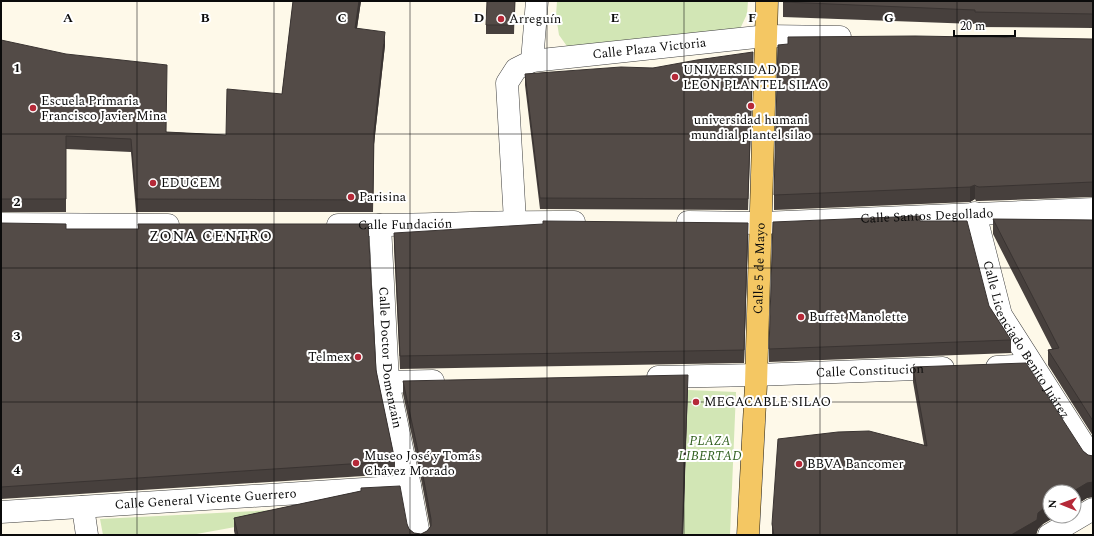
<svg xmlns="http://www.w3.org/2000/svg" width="1094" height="536" viewBox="0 0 1094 536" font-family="Spectral,serif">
	<rect width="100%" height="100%" fill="#fef9e9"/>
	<path fill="#d2e6b5" d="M557 1H748L747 14 740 29 569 49 559 35 556 16Z
		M688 390 736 392 730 535H683Z
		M353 506 191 535H103L100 519Z"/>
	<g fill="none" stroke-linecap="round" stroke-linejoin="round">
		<defs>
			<g id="minor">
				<path id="s1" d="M532 61 766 36 840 37"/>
				<path id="s2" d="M975 213 1001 315 1093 459"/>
				<path d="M515 221 507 83 516 69 532 61 537 1"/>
				<path id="s3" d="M688 222 760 223 1093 209"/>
				<path d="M1 224 168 225"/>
				<path id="s4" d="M338 225C417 226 495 221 574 222"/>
				<path id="s5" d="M380 225 388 382 410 486 419 535"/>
				<path d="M997 367 1032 365"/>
				<path id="s6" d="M658 377 756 375 943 368"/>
				<path d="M388 382 433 381"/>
				<path d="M83 507 87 535"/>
				<path id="s7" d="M1 512 410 486"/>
			</g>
			<path id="tertiary" d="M1049 535 1093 509"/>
			<g id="primary">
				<path id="s8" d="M748 535 756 384 767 1"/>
			</g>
		</defs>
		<use href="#minor" stroke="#3e3e3e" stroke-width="23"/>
		<use href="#tertiary" stroke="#3e3e3e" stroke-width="23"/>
		<use href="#primary" stroke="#1c1c1c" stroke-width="23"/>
		<use href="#minor" stroke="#fff" stroke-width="22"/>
		<use href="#tertiary" stroke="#fff" stroke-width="22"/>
		<use href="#primary" stroke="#f4c763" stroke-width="22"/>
	</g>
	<path fill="#47403d" d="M283 1H361L357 28 385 45 374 144 373 212H136L131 152 66 149V212H1V40L167 132 226 135 282 94 293 2Z
		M515 1 514 34H486V25Z
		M783 1H1093V28L975 27V24L783 17Z
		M1093 39V197L979 201H976L975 199 970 202 774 210V195Z
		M753 63 748 210 540 209 525 85V74Z
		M993 219 1093 220V436L1048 365V350L1052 349 993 234Z
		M920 221 989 306 1011 340V353L769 362V349Z
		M1 223 66 229H138V224L376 370 395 461V474L1 499Z
		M394 233 748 235 744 363 400 369 394 246Z
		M913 367 1083 451 1088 455 1093 456V497L1087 498 1074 506V492L1038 529 1036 535H772V524L924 445 913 382Z
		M403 381 688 389 683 535H235L234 531V518L361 491V488L407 524 409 529 414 533 421 534 427 531 430 527 422 484 403 394Z"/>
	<path fill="#3a3432" d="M359 1H361L355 41V28Z
		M385 32V45L374 144 373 212 374 131Z
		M975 185V199L970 202V187Z
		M748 223V235L744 363V350Z
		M688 375 683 535H682Z
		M1092 481V497L1087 498 1074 506V492H1072L1087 483Z
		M1050 505V516H1057L1043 524 1038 529 1036 535H1011L1038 513 1043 509Z"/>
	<path fill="#534b47" stroke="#3a3432" d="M293 1H359L355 28 385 32 374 131 373 200 136 199 131 139 66 136V199H1V40L66 54 167 65 166 132 226 135 227 89 282 94Z
		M487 1H515L514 25H486Z
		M783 1H1093V14L975 12V10L783 2Z
		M915 36 1093 39V182L979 187 976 186 975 185 970 187 774 195 778 45 788 44V37Z
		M753 52 748 199 540 198 525 74 621 67 653 68 697 60Z
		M920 216V221H967L989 306 1011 340 769 349 773 222Z
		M993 219 1093 220V421L1048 350 1059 348Z
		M543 221 748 223 744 350 400 356 394 233 543 224Z
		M1 223 66 224V229H139L138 224H368L376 370 395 461 1 487Z
		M1026 363 1083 451 1088 455 1093 456V482L1087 483 1072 492H1050V505L1043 509 1038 513 1037 520 1011 535H774L772 524 778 439 838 432 869 431 927 446 913 367Z
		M688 375 682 535H238L234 518 361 491V488L400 486 407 524 409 529 414 533 421 534 427 531 431 526V519L422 470 403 381Z"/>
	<path fill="none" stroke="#0b0b0b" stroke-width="1" stroke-opacity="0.55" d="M137 1V535M274 1V535M410 1V535M547 1V535M684 1V535M820 1V535M957 1V535M1 134H1093M1 268H1093M1 402H1093"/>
	<g fill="#b52938" stroke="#fff" stroke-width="1.5">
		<circle cx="501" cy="19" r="4"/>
		<circle cx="675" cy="77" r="4"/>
		<circle cx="751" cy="106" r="4"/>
		<circle cx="33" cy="108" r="4"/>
		<circle cx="153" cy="183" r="4"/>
		<circle cx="351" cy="197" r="4"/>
		<circle cx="801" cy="317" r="4"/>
		<circle cx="358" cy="357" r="4"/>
		<circle cx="696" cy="402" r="4"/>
		<circle cx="356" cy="463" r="4"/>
		<circle cx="799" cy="464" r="4"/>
	</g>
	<g text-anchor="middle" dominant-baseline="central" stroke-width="4" stroke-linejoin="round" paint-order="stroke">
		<g font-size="13" fill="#0b0b0b" stroke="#fff" text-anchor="start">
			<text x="509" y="19">Arreguín</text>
			<text x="683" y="70">UNIVERSIDAD DE<tspan x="683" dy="15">LEON PLANTEL SILAO</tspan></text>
			<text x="41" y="101">Escuela Primaria<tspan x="41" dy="15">Francisco Javier Mina</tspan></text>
			<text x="751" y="120" text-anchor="middle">universidad humani<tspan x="751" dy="15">mundial plantel silao</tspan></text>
			<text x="161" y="183">EDUCEM</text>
			<text x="359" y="197">Parisina</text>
			<text x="809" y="317">Buffet Manolette</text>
			<text x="350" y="357" text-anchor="end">Telmex</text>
			<text x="704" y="402">MEGACABLE SILAO</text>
			<text x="364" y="456">Museo José y Tomás<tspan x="364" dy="15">Chávez Morado</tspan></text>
			<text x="807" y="464">BBVA Bancomer</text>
		</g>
		<g font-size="13" fill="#0b0b0b" stroke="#fff">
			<text stroke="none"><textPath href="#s1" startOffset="118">Calle Plaza Victoria</textPath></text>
			<text stroke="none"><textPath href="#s3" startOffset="239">Calle Santos Degollado</textPath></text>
			<text stroke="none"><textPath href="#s4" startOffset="67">Calle Fundación</textPath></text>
			<text stroke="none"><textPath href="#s8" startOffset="267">Calle 5 de Mayo</textPath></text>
			<text stroke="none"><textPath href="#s2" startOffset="138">Calle Licenciado Benito Juárez</textPath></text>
			<text stroke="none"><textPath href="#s5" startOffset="133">Calle Doctor Domenzain</textPath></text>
			<text stroke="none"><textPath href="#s6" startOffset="212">Calle Constitución</textPath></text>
			<text stroke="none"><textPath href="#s7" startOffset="205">Calle General Vicente Guerrero</textPath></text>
		</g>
		<g font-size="13" font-style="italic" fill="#305f1e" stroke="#fff">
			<text x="710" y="441">PLAZA<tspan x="710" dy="15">LIBERTAD</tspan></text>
		</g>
		<g font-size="15" letter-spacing="1" fill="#0b0b0b" stroke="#fff">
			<text x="211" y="236">ZONA CENTRO</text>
		</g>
	</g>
	<g font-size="13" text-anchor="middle" font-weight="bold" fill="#0b0b0b" stroke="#fff" stroke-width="4" stroke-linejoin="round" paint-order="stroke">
		<text x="68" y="22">A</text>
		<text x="205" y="22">B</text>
		<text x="342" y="22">C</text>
		<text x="479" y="22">D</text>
		<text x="615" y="22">E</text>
		<text x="752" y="22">F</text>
		<text x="889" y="22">G</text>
		<text x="17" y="72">1</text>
		<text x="17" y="206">2</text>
		<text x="17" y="340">3</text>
		<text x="17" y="474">4</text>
	</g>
	<rect width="1094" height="536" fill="none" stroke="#0b0b0b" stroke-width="4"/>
	<g transform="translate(1062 504) rotate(271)"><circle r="19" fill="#ffffff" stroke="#9d9d9d"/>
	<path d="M0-3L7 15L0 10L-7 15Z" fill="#b52938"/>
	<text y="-6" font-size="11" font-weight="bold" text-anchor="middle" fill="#0b0b0b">N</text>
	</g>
	<path d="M954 30v6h61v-6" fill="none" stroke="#0b0b0b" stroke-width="2"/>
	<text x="960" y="30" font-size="12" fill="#0b0b0b" stroke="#ffffff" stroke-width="3" paint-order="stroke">20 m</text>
</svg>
